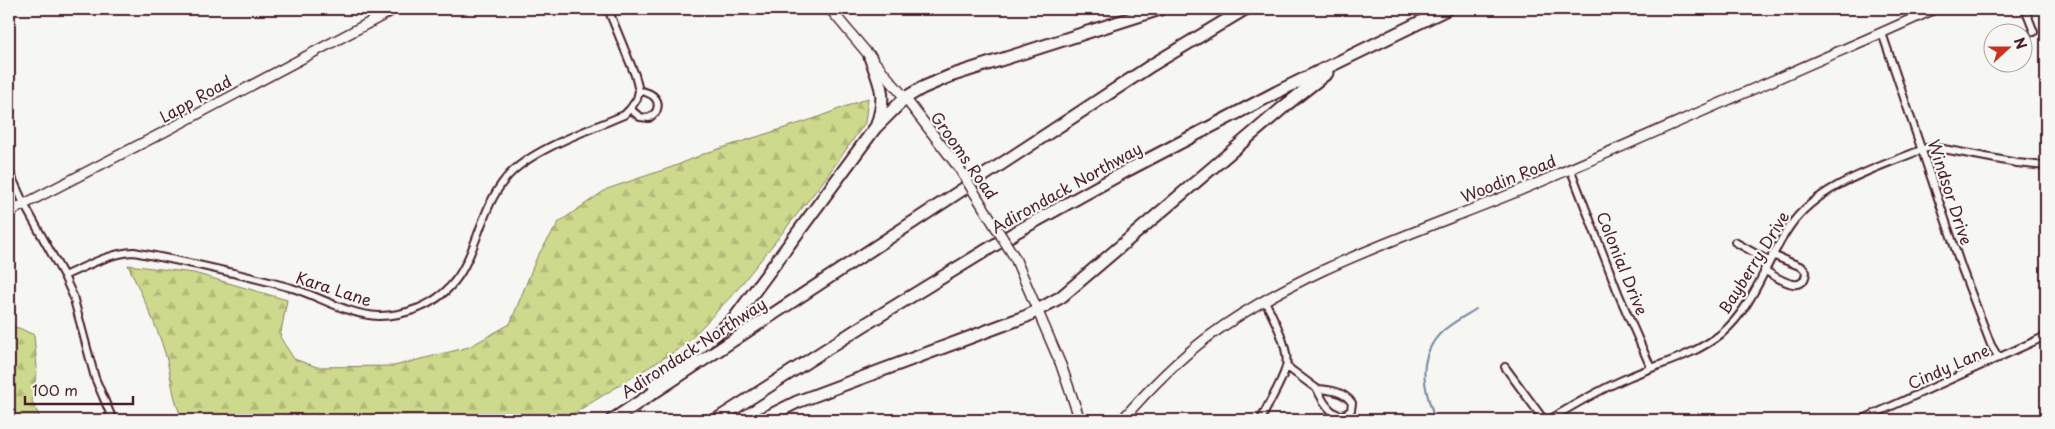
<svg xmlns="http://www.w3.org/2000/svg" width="2055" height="429" viewBox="0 0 2055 429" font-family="'Playpen Sans',sans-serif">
	<defs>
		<pattern id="forest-firs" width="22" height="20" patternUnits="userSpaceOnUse" patternTransform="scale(1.25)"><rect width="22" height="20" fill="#cdd98c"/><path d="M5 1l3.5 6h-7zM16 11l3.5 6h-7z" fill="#b2ba79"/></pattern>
	</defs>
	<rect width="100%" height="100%" fill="#f6f6f2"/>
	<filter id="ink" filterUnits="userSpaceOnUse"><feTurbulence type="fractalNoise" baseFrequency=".02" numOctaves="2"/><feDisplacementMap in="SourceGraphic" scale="10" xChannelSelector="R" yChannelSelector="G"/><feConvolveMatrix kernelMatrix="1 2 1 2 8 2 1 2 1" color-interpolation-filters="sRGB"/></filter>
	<g filter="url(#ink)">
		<path fill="url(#forest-firs)" stroke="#8c7c5c" d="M868 98 865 123 822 183 736 291 685 345 563 420H183C172 400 172 376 165 353 156 323 141 294 128 265L194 273 287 300 280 337 294 359 317 367 394 366 469 347 510 324 537 257 559 222 607 189 675 166 706 153 813 119Z
			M9 326 19 328 34 335 37 368 32 401 41 420H9Z"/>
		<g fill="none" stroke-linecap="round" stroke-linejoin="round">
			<path stroke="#7388a1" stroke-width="2" d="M1435 420C1425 391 1416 362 1438 336 1447 325 1464 317 1476 309"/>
			<defs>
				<path id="street" d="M608 9 635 75 639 91
					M2025 9 2034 32
					M1882 33 1962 269 1991 345 1999 358
					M639 91C651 92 662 99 656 112L649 118 640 117 630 109 637 99Z
					M1570 168 1619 295 1651 368
					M9 171 24 204 64 276 73 296 95 378 113 420
					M1735 242 1769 261
					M1764 270C1776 277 1804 297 1806 272L1802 267 1772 255
					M64 276C87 266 109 253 134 252 187 262 241 274 292 288 321 297 348 315 379 316 393 316 406 313 419 308 481 282 470 220 507 177 530 150 591 129 624 115L630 109
					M1286 366 1317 389
					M1505 367 1544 420
					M1317 389C1330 390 1344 391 1352 403L1351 410C1336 425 1323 402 1317 389Z
					M1261 420C1268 403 1281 385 1286 367 1290 348 1273 317 1265 301
					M1549 420C1575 404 1601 389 1629 377 1659 364 1695 355 1721 334 1755 306 1766 260 1790 226 1819 184 1878 168 1923 149L1933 147 2017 163 2046 166
					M1861 420 2046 336"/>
				<path id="secondary" d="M830 9 905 98 959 168
					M9 212 164 132 395 9
					M1015 258 1061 365 1080 420
					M1122 420C1148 390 1176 361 1208 337 1300 269 1411 235 1516 192 1602 156 1688 117 1774 80 1827 56 1881 34 1934 9"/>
				<path id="highway" d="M870 57C880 84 887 95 877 124
					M654 386 734 319 875 128 905 98 922 88 950 76 1160 9
					M612 420 1152 65 1245 9
					M716 420 861 327 1016 232 1128 170 1277 92 1447 9
					M761 420 797 402 1027 316 1061 297 1286 105 1327 73"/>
			</defs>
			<use href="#street" stroke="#4a1f2b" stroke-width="10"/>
			<use href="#secondary" stroke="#4a1f2b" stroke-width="12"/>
			<use href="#highway" stroke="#4a1f2b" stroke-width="15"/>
			<use href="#street" stroke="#f6f6f2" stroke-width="6"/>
			<use href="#secondary" stroke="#f6f6f2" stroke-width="9"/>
			<use href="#highway" stroke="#f6f6f2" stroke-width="11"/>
			<defs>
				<path id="secondary-bridge" d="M959 168 1015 258"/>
			</defs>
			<use href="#secondary-bridge" stroke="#4a1f2b" stroke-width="12" stroke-linecap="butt"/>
			<use href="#secondary-bridge" stroke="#f6f6f2" stroke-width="9"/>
		</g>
	</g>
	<g text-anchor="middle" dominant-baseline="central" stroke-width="4.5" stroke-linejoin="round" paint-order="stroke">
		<g font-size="16" fill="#4a1f2b" stroke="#f6f6f2">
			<text transform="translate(195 98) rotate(-29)">Lapp Road</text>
			<text transform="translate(965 155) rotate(55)">Grooms Road</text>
			<text transform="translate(1508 178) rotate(-22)">Woodin Road</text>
			<text transform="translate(1066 187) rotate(-29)">Adirondack Northway</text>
			<text transform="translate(1951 192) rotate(72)">Windsor Drive</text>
			<text transform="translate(1753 262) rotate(-58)">Bayberry Drive</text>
			<text transform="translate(1623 263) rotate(68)">Colonial Drive</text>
			<text transform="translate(334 288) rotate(18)">Kara Lane</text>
			<text transform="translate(693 347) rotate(-33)">Adirondack Northway</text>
			<text transform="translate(1948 366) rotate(-24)">Cindy Lane</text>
		</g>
	</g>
	<rect width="2055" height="429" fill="none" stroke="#f6f6f2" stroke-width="30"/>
	<rect x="15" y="15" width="2025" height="399" fill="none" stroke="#4a1f2b" stroke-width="2" filter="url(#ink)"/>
	<g transform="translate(2008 48) rotate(69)"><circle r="24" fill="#f6f6f2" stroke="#b1a0a2"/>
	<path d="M0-4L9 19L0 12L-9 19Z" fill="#c8321e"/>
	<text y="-8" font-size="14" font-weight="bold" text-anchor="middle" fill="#4a1f2b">N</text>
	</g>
	<path d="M25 396v8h108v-8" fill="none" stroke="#4a1f2b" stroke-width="2.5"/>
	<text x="32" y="396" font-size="15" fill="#4a1f2b" stroke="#f6f6f2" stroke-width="4" paint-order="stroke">100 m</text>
</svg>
